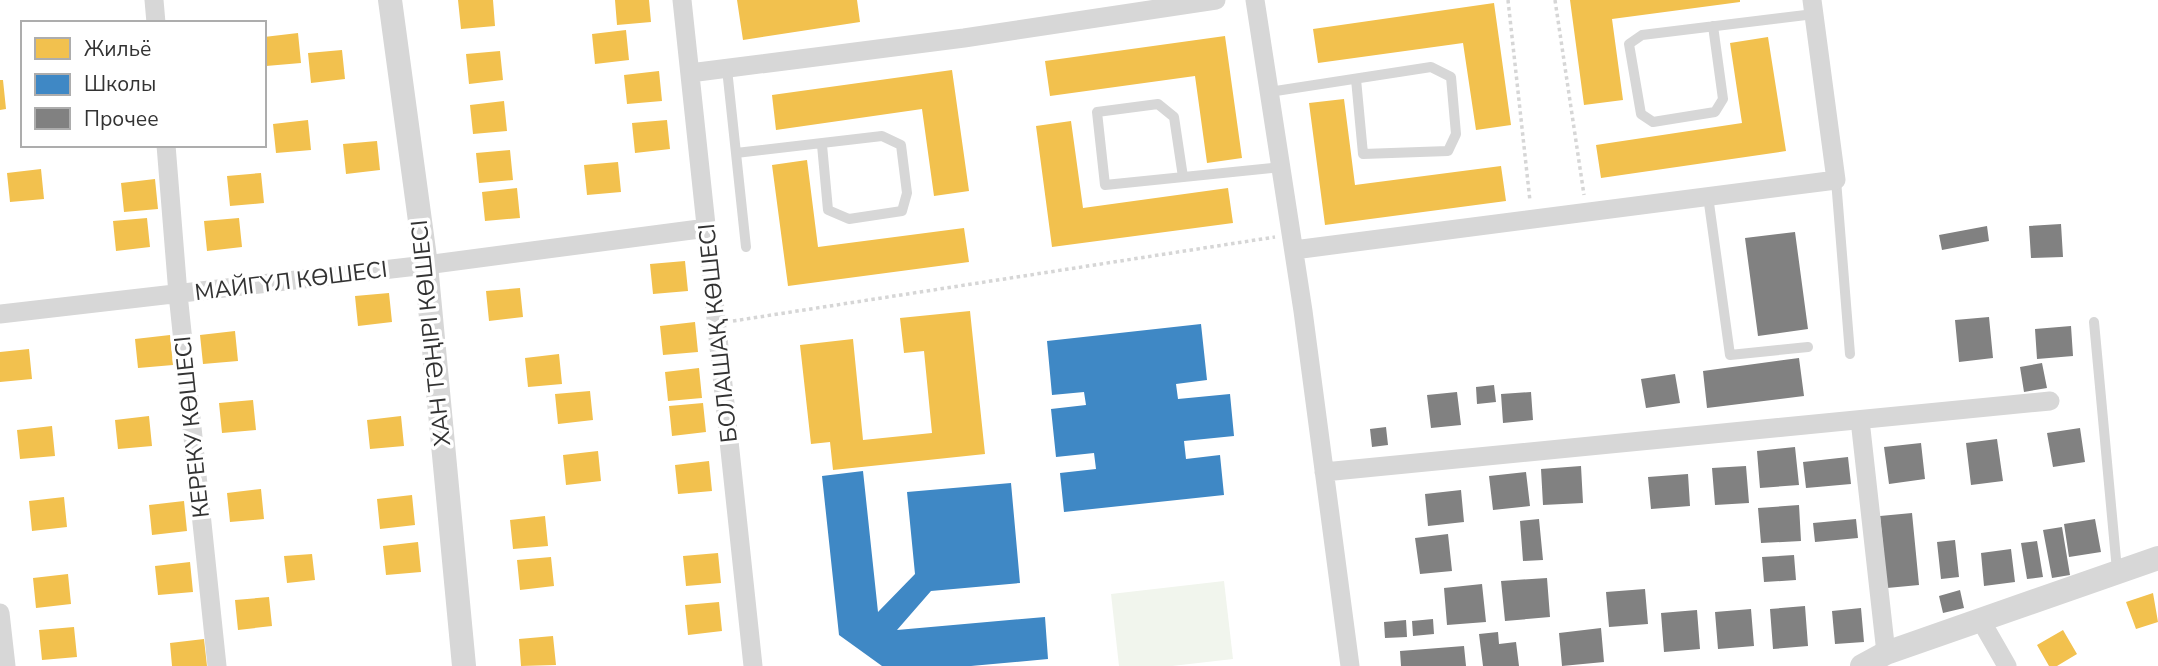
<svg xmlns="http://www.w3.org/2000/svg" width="2158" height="666" viewBox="0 0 2158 666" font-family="'Nunito Sans',sans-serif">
	<rect width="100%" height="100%" fill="#fff"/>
	<path fill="#f1f5ed" d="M1224 581 1233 659 1172 666H1119L1111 594Z"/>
	<path fill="#f2c14e" d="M458 0H493L495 26 461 29Z
		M615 0H649L651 22 617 25Z
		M737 0H857L860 22 743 40Z
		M1570 0H1740V2L1612 19 1623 100 1584 105Z
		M1494 3 1511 125 1476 130 1463 43 1318 63 1313 29Z
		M626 30 629 60 595 64 592 34Z
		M298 33 301 63 266 66 264 37Z
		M1225 36 1242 158 1207 163 1195 76 1050 96 1045 61Z
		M1768 37 1786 151 1601 178 1596 145 1742 123 1730 43Z
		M342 50 345 79 311 83 308 53Z
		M500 51 503 80 469 84 466 54Z
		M952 70 969 191 934 196 922 109 776 130 772 95Z
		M659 71 662 101 627 104 624 75Z
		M0 80H3L6 109 0 110Z
		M1344 99 1355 185 1501 166 1506 201 1325 225 1309 103Z
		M504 101 507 131 473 134 470 105Z
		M308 120 311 150 276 153 273 124Z
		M667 120 670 149 635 153 632 123Z
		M1071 121 1083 208 1228 188 1233 223 1052 247 1036 126Z
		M377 141 380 170 346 174 343 144Z
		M510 150 513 180 479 183 476 153Z
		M807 160 818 247 964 228 969 262 788 286 772 165Z
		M618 162 621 192 587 195 584 165Z
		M41 169 44 199 10 202 7 173Z
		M261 173 264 203 230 206 227 176Z
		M155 179 158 209 124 212 121 183Z
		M517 188 520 218 485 221 482 192Z
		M147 218 150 247 116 251 113 221Z
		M239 218 242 247 207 251 204 221Z
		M685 261 688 291 653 294 650 264Z
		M520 288 523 317 489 321 486 291Z
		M389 293 392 322 358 326 355 296Z
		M970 311 985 454 833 470 830 442 811 444 800 345 853 339 863 440 932 433 924 351 904 353 900 318Z
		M695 322 698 352 663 355 660 326Z
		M235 331 238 361 203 364 200 335Z
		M170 335 173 365 138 368 135 339Z
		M29 349 32 379 0 382V352Z
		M559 354 562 384 528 387 525 358Z
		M699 368 702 398 668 401 665 372Z
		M590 391 593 420 558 424 555 394Z
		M253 400 256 430 222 433 219 403Z
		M703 403 706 432 672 436 669 406Z
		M149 416 152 446 118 449 115 420Z
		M401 416 404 446 370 449 367 420Z
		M52 426 55 456 20 459 17 430Z
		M598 451 601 481 566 485 563 455Z
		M709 461 712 491 678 494 675 465Z
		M261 489 264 519 230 522 227 493Z
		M412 495 415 525 380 529 377 499Z
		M64 497 67 527 32 531 29 501Z
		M184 501 187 531 152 535 149 505Z
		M545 516 548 546 513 549 510 520Z
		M418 542 421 572 386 575 383 546Z
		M718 553 721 583 686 586 683 556Z
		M312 554 315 580 287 583 284 556Z
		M551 557 554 586 520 590 517 560Z
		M190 562 193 592 158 595 155 566Z
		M68 574 71 604 36 608 33 578Z
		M2153 593 2158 622 2136 629 2126 602Z
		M269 597 272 626 238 630 235 600Z
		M719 602 722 631 688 635 685 605Z
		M74 627 77 657 42 660 39 630Z
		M2063 630 2077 654 2057 666H2049L2037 645Z
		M553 636 556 665 521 666 519 639Z
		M204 639 207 666H172L170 643Z"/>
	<path fill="#3f88c5" d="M1201 324 1207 380 1176 384 1178 399 1230 394 1234 436 1184 441 1186 459 1220 455 1224 495 1064 512 1060 473 1096 469 1094 453 1056 457 1051 409 1086 405 1084 392 1052 395 1047 341Z
		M863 471 878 612 915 574 907 492 1011 483 1020 583 931 591 897 630 1045 617 1048 659 971 666H882L839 635 822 476Z"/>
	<path fill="#818181" d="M2061 224 2063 257 2031 258 2029 226Z
		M1987 226 1989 241 1942 250 1939 235Z
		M1795 232 1808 329 1758 336 1745 238Z
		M1989 317 1993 358 1959 362 1955 320Z
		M2071 326 2073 356 2037 359 2035 329Z
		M1799 358 1804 396 1707 408 1703 371Z
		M2042 363 2047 388 2024 392 2020 367Z
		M1675 374 1680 403 1646 408 1641 379Z
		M1494 385 1496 402 1477 404 1476 387Z
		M1457 392 1461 425 1431 428 1427 395Z
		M1531 392 1533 420 1503 423 1501 394Z
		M1386 427 1388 445 1372 447 1370 429Z
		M2080 428 2085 462 2053 467 2047 433Z
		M1997 439 2003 481 1971 485 1966 443Z
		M1921 443 1925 479 1889 484 1884 447Z
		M1795 447 1799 485 1760 488 1757 451Z
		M1848 457 1851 484 1806 488 1803 462Z
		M1581 466 1583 503 1543 505 1541 469Z
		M1746 466 1749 503 1715 505 1712 468Z
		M1526 472 1530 506 1493 510 1489 476Z
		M1688 474 1690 506 1651 509 1648 477Z
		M1461 490 1464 522 1428 526 1425 494Z
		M1799 505 1801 541 1761 543 1758 508Z
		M1912 513 1919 585 1887 588 1880 516Z
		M1539 519 1543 560 1523 561 1520 521Z
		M1856 519 1858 538 1815 542 1813 523Z
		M2095 519 2101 552 2069 557 2064 524Z
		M2062 527 2070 575 2052 578 2043 530Z
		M1448 534 1452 571 1420 574 1415 538Z
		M1955 540 1959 577 1941 579 1937 542Z
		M2037 541 2043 577 2027 579 2021 543Z
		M2011 549 2015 582 1984 586 1981 553Z
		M1794 555 1796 580 1764 582 1762 557Z
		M1547 578 1550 617 1505 621 1501 581Z
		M1482 584 1486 622 1447 625 1444 588Z
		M1645 589 1648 624 1609 627 1606 592Z
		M1960 590 1964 608 1943 613 1939 596Z
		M1805 606 1808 646 1773 649 1770 609Z
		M1861 608 1864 642 1835 644 1832 611Z
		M1751 609 1754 646 1718 649 1715 612Z
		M1697 610 1700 649 1664 652 1661 613Z
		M1433 619 1434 634 1413 636 1412 621Z
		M1406 620 1407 637 1385 638 1384 622Z
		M1601 628 1604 662 1562 666 1559 633Z
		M1498 632 1499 644 1516 642 1519 666H1483L1479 634Z
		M1464 646 1466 666H1401L1400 651Z"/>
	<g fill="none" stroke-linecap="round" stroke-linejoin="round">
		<path stroke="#d6d6d6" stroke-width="3.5" stroke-dasharray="3.5 3.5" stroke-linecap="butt" d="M1508 0 1530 201
			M1555 0 1584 195
			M733 321 1275 237"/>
		<path stroke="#d7d7d7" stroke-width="10" d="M1713 26 1723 99 1715 112 1653 122 1641 114 1629 44 1642 35 1814 14
			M727 69 746 247
			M1269 92 1431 67 1451 77 1456 134 1448 151 1363 154 1356 79
			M736 153 882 136 901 145 907 193 902 211 849 219 828 210 822 145
			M1183 177 1174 117 1158 104 1097 112 1105 185 1281 167
			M1836 180 1850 354
			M1708 196 1730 355 1808 347
			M2094 322 2117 570"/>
		<path stroke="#d7d7d7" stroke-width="19" d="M154 0 156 23
			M682 0 753 666
			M1255 0 1303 311 1350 666
			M690 73 964 38 1216 0
			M166 145 178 294 217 666
			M1294 250 1836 180 1812 0
			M0 314 426 265 707 228
			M1860 420 1886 653
			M1324 472 2050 401
			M0 613 6 666
			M1980 619 2007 666"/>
		<path stroke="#d7d7d7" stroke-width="24" d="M390 0 426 265 464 666
			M1862 666 1886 653 2158 558"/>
	</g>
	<g text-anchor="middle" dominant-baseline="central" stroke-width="7" stroke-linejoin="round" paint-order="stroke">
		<g font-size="23" fill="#333" stroke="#fff">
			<text transform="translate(291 281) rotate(-7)">МАЙГҮЛ КӨШЕСІ</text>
			<text transform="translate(431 333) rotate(-96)">ХАН ТӘҢІРІ КӨШЕСІ</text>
			<text transform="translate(718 333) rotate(-96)">БОЛАШАҚ КӨШЕСІ</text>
			<text transform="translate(192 427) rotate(-96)">КЕРЕКУ КӨШЕСІ</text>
		</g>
	</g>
	<rect x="21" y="21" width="245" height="126" fill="#ffffff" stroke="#adadad" stroke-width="2"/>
	<rect x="35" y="38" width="35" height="21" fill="#f2c14e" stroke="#adadad" stroke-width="2"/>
	<text x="84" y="56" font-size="21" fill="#333333">Жильё</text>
	<rect x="35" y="74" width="35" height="21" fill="#3f88c5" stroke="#adadad" stroke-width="2"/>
	<text x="84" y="91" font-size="21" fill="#333333">Школы</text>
	<rect x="35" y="108" width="35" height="21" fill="#818181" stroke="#adadad" stroke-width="2"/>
	<text x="84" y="126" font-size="21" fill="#333333">Прочее</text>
</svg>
